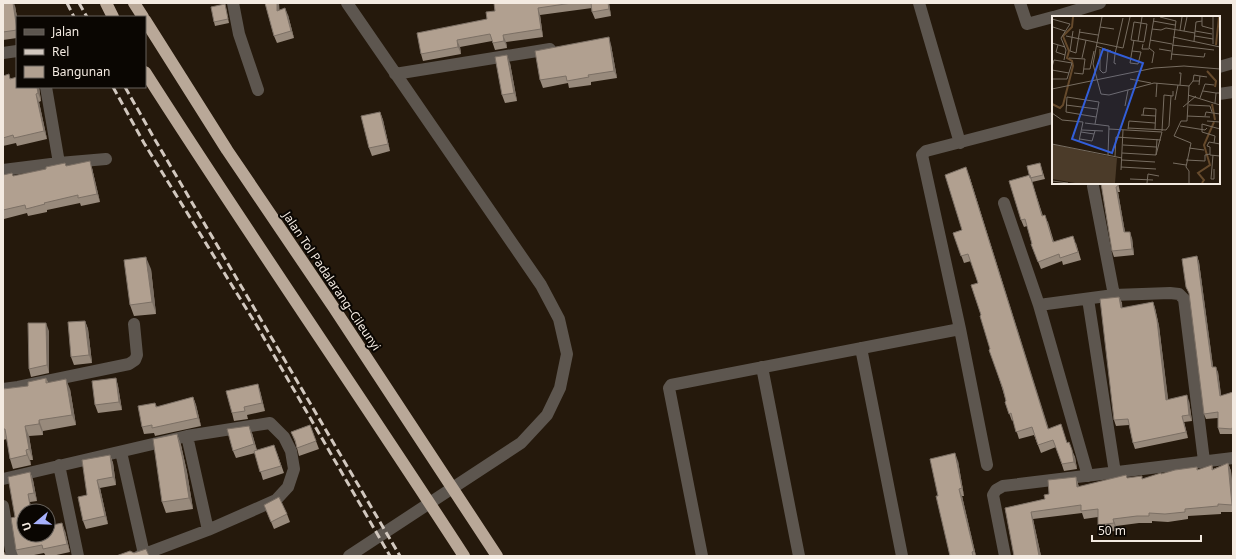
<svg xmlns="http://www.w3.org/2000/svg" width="1236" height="559" viewBox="0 0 1236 559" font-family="'Noto Sans',sans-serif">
	<rect width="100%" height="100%" fill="#25190c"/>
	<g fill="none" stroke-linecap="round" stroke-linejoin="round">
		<path stroke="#5d564f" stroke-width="12" d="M233 3 239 34 258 90
			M347 3 541 285 559 319 567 354 560 388 547 415 521 443 349 556
			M919 3 960 143
			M1020 3 1027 24 1053 17
			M1054 17 1100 3
			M3 53 17 51
			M1219 67 1233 63
			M395 74 550 49
			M1219 94 1233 92
			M59 163 106 159
			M3 170 59 163 46 87
			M1093 186 1114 295
			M1004 203 1039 305 1088 476
			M1088 299 1115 473
			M1039 305 1114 295 1170 293 1179 294 1184 299 1204 461
			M861 348 902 556
			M762 367 799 556
			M3 389 18 387 129 364 135 360 137 355 134 324
			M187 436 208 530
			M121 452 144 554
			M59 465 78 556
			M987 465 960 329 922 155 926 151 1053 118
			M3 479 187 436 270 423 284 437 291 451 294 469 288 487 276 500 208 530 139 556
			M3 506 12 556
			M702 556 669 388 671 385 960 329
			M1005 556 993 495 996 490 1003 486 1233 458"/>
		<path stroke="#b9a898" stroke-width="12" d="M106 3 113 17
			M134 3 143 17
			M145 20 227 150 334 308 497 556
			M145 72C249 235 359 394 464 556"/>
		<path stroke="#d2c8bf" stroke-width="3" stroke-dasharray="8 4" stroke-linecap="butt" d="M67 3 74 17
			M79 3 87 17
			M113 87 144 143 257 326 390 556
			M125 87 154 138 400 556"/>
	</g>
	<path fill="#988a7c" d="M3 3 15 6 17 17V38L3 40Z
		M265 3H279V10L288 15 294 38 277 43 274 36Z
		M494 3H609L611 16 595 19 592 12V8L540 15 543 37 506 42 507 48 495 50 492 41 460 47 461 54 423 61 421 54 487 19 495 11Z
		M226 8 229 23 215 26 214 22Z
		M611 45 617 78 591 82V85L569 88 568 83 543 88 540 80Z
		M510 63 517 101 505 103 502 95Z
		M3 76 10 78 39 87 41 101 39 102 47 139 17 146 16 143 3 146Z
		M380 112 383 120 390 151 372 156 369 148Z
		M1040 163 1045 179 1032 182 1043 216 1048 222 1054 242 1076 243 1081 260 1063 265 1062 261 1041 269 1031 244H1032L1027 226 1024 227 1021 220 1030 175Z
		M66 166 92 168 100 202 81 206 80 203 47 210V212L28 216 27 213 4 219 3 217V175L13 176Z
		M969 175 1048 429 1067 443 1075 457 1077 469 1064 471 1056 447 1041 453 1034 435 1019 439 1013 420 1012 421 1005 402 1006 401 990 349 981 315 978 283 971 261 964 263 953 233 962 230Z
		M1101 183H1118L1120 192H1118L1125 232 1132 238 1134 255 1114 257 1112 251Z
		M1197 256 1199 262 1213 367 1218 372 1221 396 1233 392V434H1220L1218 428V418L1206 419 1204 414 1190 295 1186 287Z
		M151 269 156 314 134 316 130 305Z
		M1119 297 1122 303V308L1153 302 1155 308 1159 326 1168 400 1189 401 1192 421 1184 422 1188 438 1135 449 1133 443 1129 425 1116 426 1114 420Z
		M85 321 88 329 92 363 74 365 71 357Z
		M49 331V373L31 377 29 369Z
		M46 378 48 382 70 389 76 425 43 431V435L29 436 33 460H30L31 465 13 469 10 459 7 439 3 440V389L28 386Z
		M116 378 118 386 122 410 98 413 95 405Z
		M260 391 265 411 247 415 248 419 234 421 232 413Z
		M193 397 196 405 201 426 155 436 154 433 144 434 142 427 155 403 157 407Z
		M310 425 319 449 299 456 296 444 291 432Z
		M252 433 257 450 277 453 284 473 263 480 255 453 236 458 233 451Z
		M177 434 181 445 187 472 193 509 166 513 162 502Z
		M110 455 113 463 116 485 100 488 108 524 86 529 83 521 87 495Z
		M958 461 964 496H962L976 556H950L938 496Z
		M1228 463 1231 471 1233 495V512H1221V514L1188 516V519L1168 522 1152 521V523H1139L1116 526V531L1101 532 1098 525V517L1084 519 1082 513 1033 519 1041 556H1014L1005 508 1045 499 1049 494 1076 477 1079 487 1126 475 1127 478 1143 479 1161 473V474L1197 467 1198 470 1212 465 1213 469Z
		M30 472 33 480 37 501 30 502 24 535 65 531 70 552 52 556H46L44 553 29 556H18L16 550 15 517Z
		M264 505 287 514 290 522 274 529Z"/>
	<path fill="#7c7065" d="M13 3H14L15 6 17 17V30Z
		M277 3H279L280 17 277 11Z
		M608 3H609L611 16 609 9Z
		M285 8 288 15 294 38 291 31Z
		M538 8 540 15 543 37 541 29Z
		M503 35 506 42 507 48 504 41Z
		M609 37 611 45 617 78 614 71Z
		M457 40 460 47 461 54 458 47Z
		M507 55 510 63 517 101 514 93Z
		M37 87H39L41 101 38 93Z
		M36 94 39 102 47 139 44 131Z
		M380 112 383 120 390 151 388 144Z
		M90 161 92 168 100 202 97 194Z
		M966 167 969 175 1051 436 1048 429Z
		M1116 187 1118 192 1126 238 1124 232Z
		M1130 232 1132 238 1134 255 1132 249Z
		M1197 256 1199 262 1214 373 1212 367Z
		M146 257 151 269 156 314 152 302Z
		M1119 297 1122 303 1123 314 1121 308Z
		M1153 302 1155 308 1159 326 1169 406 1166 400Z
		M85 321 88 329 92 363 89 355Z
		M46 323 49 331V373L47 365Z
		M1216 367 1218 372 1222 401 1220 396Z
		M116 378 118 386 122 410 119 402Z
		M66 379 70 389 76 425 72 415Z
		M258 384 260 391 265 411 262 403Z
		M1187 395 1189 401 1192 421 1189 415Z
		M193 397 196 405 201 426 198 418Z
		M1182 416 1184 422 1188 438 1186 432Z
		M39 420 43 431V435L39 424Z
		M25 426 29 436 33 460 29 449Z
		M249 426 252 433 257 452 254 444Z
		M177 434 181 445 187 472 193 509 189 498Z
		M26 450 30 460 31 465 27 455Z
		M1072 450 1075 457 1077 469 1074 462Z
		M955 453 958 461 964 496 962 488Z
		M110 455 113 463 116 485 113 477Z
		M1228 463 1231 471 1233 495V509L1232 505Z
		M30 472 33 480 37 501 34 493Z
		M1076 477 1078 484 1080 495 1077 487Z
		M97 480 100 488 108 524 105 516Z
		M959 489 962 496 976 556 974 551Z
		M28 494 30 502 32 511H31Z
		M1031 512 1033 519 1041 556H1039Z
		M1113 519 1116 526V531Z
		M62 523 65 531 70 552 67 544Z"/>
	<path fill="#b1a090" stroke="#7c7065" d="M3 3H13L17 30 3 32Z
		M265 3H277V11L285 8 291 31 274 36Z
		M494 3H572L538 8 541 29 503 35 504 41 493 43 490 34 457 40 458 47 421 54 417 33 487 19 486 12 495 11Z
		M591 3H608L609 9 592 12Z
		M225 4 228 19 214 22 211 7Z
		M609 37 614 71 588 75 589 77 567 81 566 76 540 80 535 51Z
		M507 55 514 93 502 95 495 57Z
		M9 74 10 79 17 77V87H37L38 93 36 94 44 131 14 138 13 135 3 138V76Z
		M380 112 388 144 369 148 361 116Z
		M90 161 97 194 78 198V195L44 203 45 204 26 209 25 205 3 210V175L12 173 13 176 46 169V167L65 163 66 166Z
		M1040 163 1043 175 1030 178 1027 166Z
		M966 167 1048 429 1061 424 1067 443 1069 442 1072 450 1074 462 1062 464 1053 440 1038 445 1032 427 1016 432 1011 413 1009 414 1005 402 1006 401 1003 389 989 350 990 349 980 316 981 315 971 285 978 283 976 277 968 254 961 256 953 233 962 230 945 175Z
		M1030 175 1042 216 1045 215 1053 242 1073 236 1078 252 1060 258 1059 254 1038 262 1031 244H1032L1025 219 1021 220 1009 181Z
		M1101 183H1117L1118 186 1116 187 1124 232H1130L1132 249 1112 251Z
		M1197 256 1212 367H1216L1220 396 1233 392V425L1232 429 1218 428V412L1204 414 1189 293 1186 287 1182 259Z
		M146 257 152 302 130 305 124 260Z
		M1119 297 1121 308 1153 302 1157 320 1166 400 1187 395 1189 415 1182 416 1186 432 1133 443 1128 419 1114 420 1100 299Z
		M85 321 89 355 71 357 68 322Z
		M28 323H46L47 365 29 369Z
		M46 378V383L66 379 72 415 39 420V424L25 426 29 449 26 450 27 455 10 459 5 429H3V389L28 386V382Z
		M116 378 119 402 95 405 92 381Z
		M258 384 262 403 244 407 245 411 232 413 226 391Z
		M193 397 198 418 152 428V425L142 427 138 406 155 403 156 407Z
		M310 425 316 441 297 448 295 440 291 432Z
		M249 426 254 444 233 451 227 429Z
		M177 434 183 460 189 498 162 502 153 439Z
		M274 445 281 466 260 472 254 451Z
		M955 453 962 488 959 489 974 551 972 552 973 556H950L936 496H938L930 459Z
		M110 455 113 477 97 480 105 516 83 521 78 497 87 495 82 460Z
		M1228 463 1232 505 1218 504V506L1185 509V512L1165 514 1149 513V516H1137L1113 519 1114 523 1098 525V509L1081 511V505L1031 512 1039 556H1014L1005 508 1045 499 1044 495 1049 494 1048 480 1076 477 1077 487 1126 475 1127 478 1142 476V479L1161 473V474L1175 470 1197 467V470L1212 465V470Z
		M30 472 34 493 28 494 31 511H24V535H48V526L62 523 67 544 43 549 42 545 16 550 11 518 15 517 8 477Z
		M279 497 287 514 271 522 264 505Z
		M146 549 149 556H116L130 551 134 553Z
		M3 551 6 555V556H3Z"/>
	<g text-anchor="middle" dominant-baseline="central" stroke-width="4" stroke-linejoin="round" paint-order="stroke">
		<g font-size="12" fill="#f3eae1" stroke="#0a0602">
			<text transform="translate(332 281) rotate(56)">Jalan Tol Padalarang–Cileunyi</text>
		</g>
	</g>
	<g transform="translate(1052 16)">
		<rect width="168" height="168" fill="#25190c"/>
		<path d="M0 128 65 142 63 167H23L0 163Z" fill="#4b3b29"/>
		<path fill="none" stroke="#664a2c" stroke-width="2" d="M164 29 167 1M155 55 164 65 163 71M0 88 8 92 11 89 21 50 20 45 15 42 17 35 11 20 20 11 21 1M160 88 163 104M150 167 152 164 146 157 158 149 152 129 162 106"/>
		<path fill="none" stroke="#776d61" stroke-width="1" d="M50 1 41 48 49 78 57 79 102 67 137 70 135 105H129L122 120 139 127 134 151 137 155V167M108 1 124 5 119 44M150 1V10L161 13M0 3 18 8 9 22 14 34 12 44M101 5 123 9M82 6 95 8 92 26 79 24ZM1 11 13 15M48 11 62 13M100 13 109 14 114 12 143 17M128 14 130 1M21 15 18 35 24 37 28 13M132 15 135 1M143 15 160 18M27 16 46 19M14 20 71 32 78 1M143 20 161 23M121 21 168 31M98 24 120 28M86 25 90 1M142 25 144 6 150 5M0 27 13 31M91 28 90 33H97M161 28V1M6 29 4 36 13 39M120 29 162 34M44 30 59 35M48 33V54L51 57 54 56 56 35M107 33 119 35M80 35 89 36 86 48 78 47 80 35 82 24M119 38 152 41 153 37M17 42 33 43 31 58 22 57M30 42 34 24M100 47 102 36 97 32 102 2M64 48 62 47 63 38 71 2M0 51 2 44 20 47 15 63M32 53H38L42 35M0 54 17 57M127 57H129L128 69M0 63H15M78 63 99 67M141 65 142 59 148 60M147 69 148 60 155 61M137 70 141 65H147M0 73 102 52 132 50 168 53M151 75 164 77M136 79 168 89M104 81 105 67M148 82 153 68 162 69M123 84 126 69M163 87 164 77H168M14 89 45 93M137 89 158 90 160 96M73 90 76 74M131 91 144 80M0 97 10 104 31 106 27 125M89 99 104 100M91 99 92 92 104 93 103 113M135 100 158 101M153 100 154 96 168 98M155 105 168 106M33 107 57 110 56 139M43 108 47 86 15 81 14 96 44 101M128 110 153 114 155 112M76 112 114 114 117 110 119 80M57 113 110 116 104 139 105 123M76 113 77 105 103 107M30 114 51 115M110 115 112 79 121 80V75M29 116 42 118M28 123 40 125 43 115M162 127 163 120 150 116V108L168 113M0 128 70 142M168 128 157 126 155 130 158 131V139L168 140M71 129 104 131M137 132 152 134M70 137 104 139M63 140 64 121 109 124M70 144 103 146M134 144 153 145V139L158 138M121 147 134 149M69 151 104 153M69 154 71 114M78 163 101 164M159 163 161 139M159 163H162V153M0 165 16 167M95 167 96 158 107 160"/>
		<path fill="#325ed9" fill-opacity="0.15" stroke="#325ed9" stroke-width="2" d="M51 33 91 47 60 137 20 123Z"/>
		<rect width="168" height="168" fill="none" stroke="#f3eae1" stroke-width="2"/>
	</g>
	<rect width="1236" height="559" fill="none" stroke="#f3eae1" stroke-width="8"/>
	<rect x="16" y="16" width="130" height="72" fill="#0a0602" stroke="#67615b"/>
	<rect x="24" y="29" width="20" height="6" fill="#5d564f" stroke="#67615b"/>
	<text x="52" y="36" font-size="12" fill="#f3eae1">Jalan</text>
	<rect x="24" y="49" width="20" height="6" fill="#d2c8bf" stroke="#67615b"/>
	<text x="52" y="56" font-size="12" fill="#f3eae1">Rel</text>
	<rect x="24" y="66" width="20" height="12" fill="#b1a090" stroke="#67615b"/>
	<text x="52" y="76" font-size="12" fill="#f3eae1">Bangunan</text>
	<g transform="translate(36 523) rotate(251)"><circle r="19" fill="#0a0602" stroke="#67615b"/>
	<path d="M0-3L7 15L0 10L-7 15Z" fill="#a7b1fc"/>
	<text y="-6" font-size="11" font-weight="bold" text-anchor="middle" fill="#f3eae1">U</text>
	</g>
	<path d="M1092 535v6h109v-6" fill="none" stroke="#f3eae1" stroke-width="2"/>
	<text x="1098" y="535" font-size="12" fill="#f3eae1" stroke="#0a0602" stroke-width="3" paint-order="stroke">50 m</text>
</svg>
